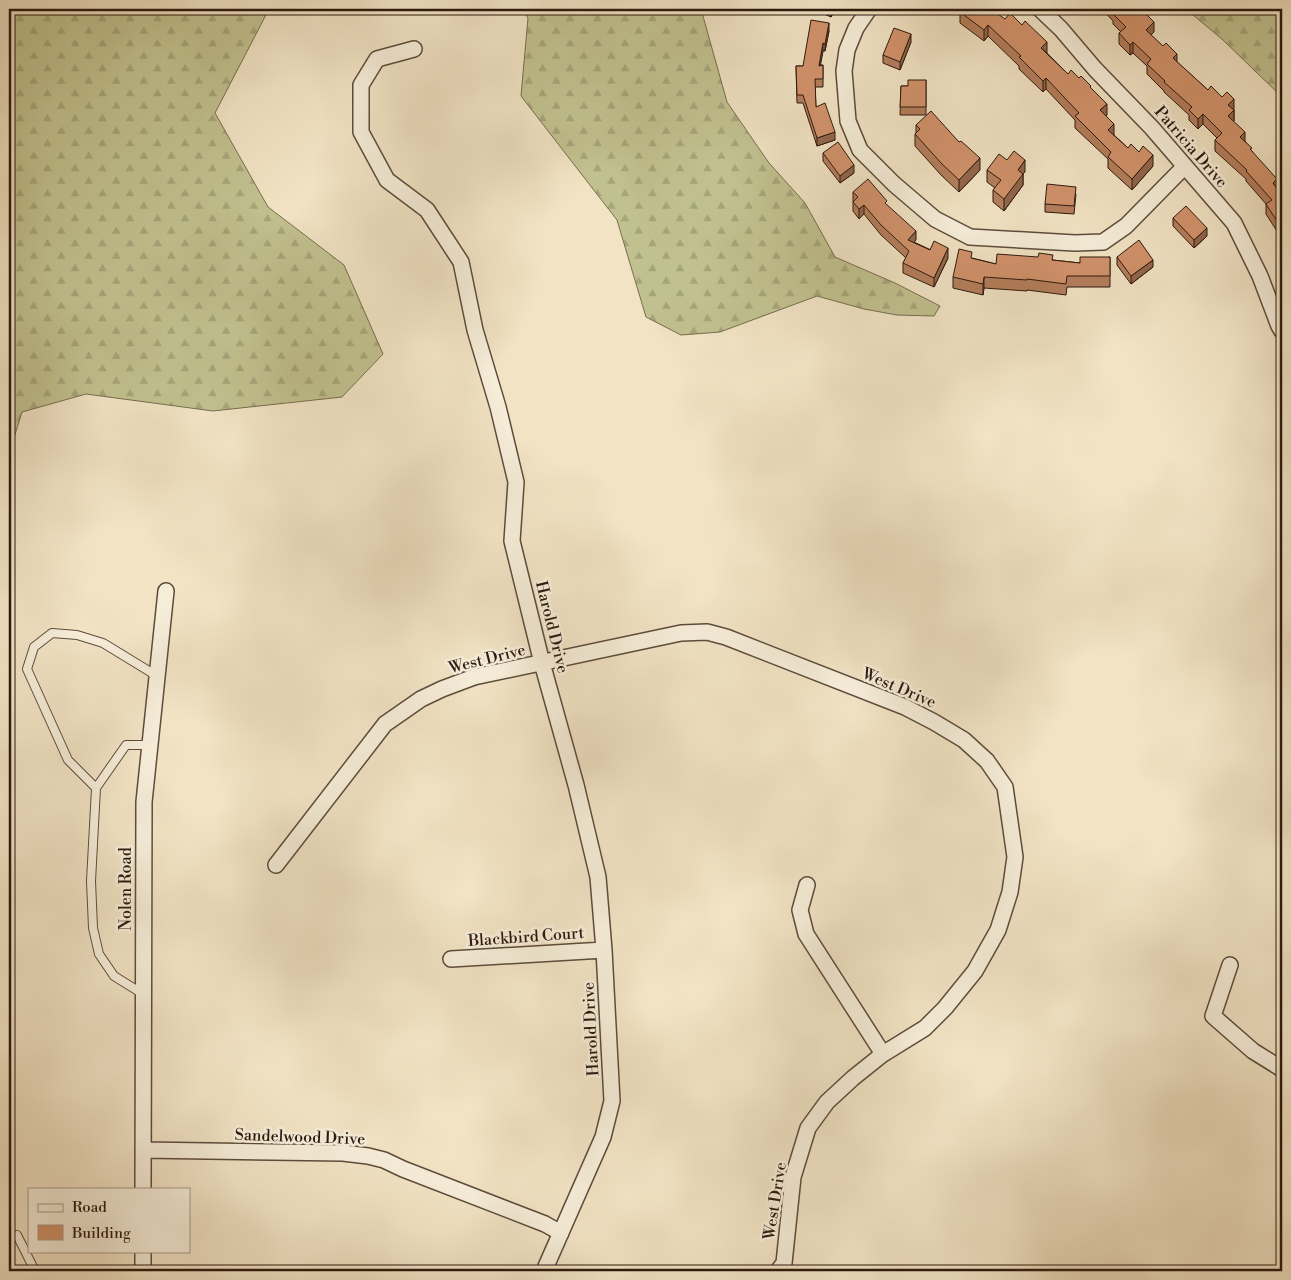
<svg xmlns="http://www.w3.org/2000/svg" width="1291" height="1280" viewBox="0 0 1291 1280" font-family="'Libre Bodoni',serif">
	<defs>
		<pattern id="forest-firs" width="22" height="20" patternUnits="userSpaceOnUse" patternTransform="scale(1.25)"><rect width="22" height="20" fill="#c1c18f"/><path d="M5 1l3.5 6h-7zM16 11l3.5 6h-7z" fill="#a6a57a"/></pattern>
	</defs>
	<rect width="100%" height="100%" fill="#f1e3c4"/>
	<filter id="stains"><feTurbulence type="fractalNoise" baseFrequency=".004" numOctaves="4"/><feColorMatrix values="0 0 0 0 .2 0 0 0 0 .09 0 0 0 0 .02 0 0 0 .5 -.17"/></filter>
	<radialGradient id="worn" r=".72"><stop offset=".6" stop-color="#630" stop-opacity="0"/><stop offset="1" stop-color="#630" stop-opacity=".3"/></radialGradient>
	<path fill="url(#forest-firs)" stroke="#766d4e" d="M9 9H269L215 113 268 207 344 265 383 354 342 397 213 411 86 394 22 412 9 454Z
		M522 9H701L727 102 769 163 805 203 835 257 895 283 940 306 934 316 897 315 864 309 817 296 720 332 681 335 646 317 617 220 521 96 528 18Z
		M1186 9H1282V97L1223 40Z"/>
	<g fill="none" stroke-linecap="round" stroke-linejoin="round">
		<defs>
			<path id="lane" d="M96 788 126 745H150
				M143 994 114 976 99 954 93 928 91 881 96 788 68 760 27 669 34 647 52 633 77 635 103 643 157 676
				M17 1235 35 1271"/>
			<path id="street" d="M869 9 856 28 847 50 844 71 848 121 860 150 894 184 935 219 970 237 1075 243 1103 242 1126 226 1185 166
				M1040 9 1061 29 1095 69 1152 128 1234 223 1260 276 1279 326 1282 331
				M414 49 377 59 361 85V132L387 180 427 210 461 262 475 330 498 407 516 482 512 541 542 663 576 785 598 877 604 950 612 1101 603 1137 544 1271
				M276 865 385 724 421 699 442 689 474 677 681 633 707 632 726 637 905 707 934 722 964 740 987 761 1005 787 1015 857 1010 892 998 930 975 971 945 1008 925 1028 883 1054 853 1078 827 1102 808 1128 793 1177 784 1263 778 1271
				M807 885 800 910 806 934 883 1054
				M451 959 604 950
				M1230 965 1213 1016 1253 1051 1282 1069
				M143 1150 343 1153 368 1156 384 1160 403 1169 545 1224 561 1233
				M143 1189 144 802 166 591
				M143 1251V1271"/>
		</defs>
		<use href="#lane" stroke="#5d4c3c" stroke-width="10"/>
		<use href="#street" stroke="#5d4c3c" stroke-width="18"/>
		<use href="#lane" stroke="#f6edd9" stroke-width="8"/>
		<use href="#street" stroke="#f6edd9" stroke-width="15"/>
	</g>
	<path fill="#b47e5c" stroke="#2c190e" d="M813 9H835L831 17Z
		M1102 9H1141L1154 32 1151 35 1177 62 1208 90 1234 110V121H1233L1245 141 1282 196V239L1266 214V204L1246 181V179L1215 151V140L1217 138 1203 124 1198 129 1189 120V115L1164 92V91L1147 74V66L1133 53 1130 55 1119 44V33L1121 32 1113 24V21Z
		M960 12 1047 53 1068 74 1079 78 1091 88 1107 115 1106 116 1114 135 1128 148 1153 166 1132 190 1108 168V159L1075 128V120L1046 89 1043 92 1019 69V66L988 36 984 41 960 23Z
		M829 31 825 51H823L820 65H823V87H815L816 107 835 140 817 146 803 103H797L796 66H803Z
		M911 42 900 70 883 63V55Z
		M926 80V115H900L901 86H908Z
		M916 125 959 142 980 170 959 192 941 175 915 146V134L916 133Z
		M823 153 854 173 840 183 823 161Z
		M1007 160 1025 172 1023 174V185L1004 211 993 202V190L995 188 987 182V170Z
		M853 192 887 205 916 240 914 242 948 258 934 287 903 273V263L906 258 881 235 864 214 859 219 853 211Z
		M1076 194 1074 214 1045 212V204Z
		M1173 218 1207 236 1194 248 1173 226Z
		M1110 257V287H1067L1066 295 1027 290V291L984 288 983 295 953 288V277L972 258 996 264 1053 260 1080 263Z
		M1117 257 1153 267 1131 284 1117 265Z
		M1282 401V416L1279 413V406Z"/>
	<path fill="#92664b" stroke="#2c190e" d="M831 9H835L831 17Z
		M1154 22V32L1146 40V30Z
		M829 23V31L825 51V44Z
		M988 25V36L984 41V30Z
		M911 34V42L900 70V62Z
		M1047 42V53L1041 48Z
		M1133 42V53L1130 55V45Z
		M823 43V51L819 73V66Z
		M1177 54V64L1173 58Z
		M1046 78V89L1043 92V81Z
		M1234 99V110L1228 116V105Z
		M1107 104V115L1100 121V110Z
		M1234 110V121L1228 127V116Z
		M1203 114V124L1198 129V119Z
		M1114 124V135L1108 141V130Z
		M835 132V140L817 146V138Z
		M1245 132V143L1240 137Z
		M1153 155V166L1132 190V179Z
		M980 158V170L959 192V180Z
		M1025 160V172L1023 174V185L1004 211V199L1018 170Z
		M854 165V173L840 183V176Z
		M1277 179V189L1273 183Z
		M864 205V214L859 219V209Z
		M1207 228V236L1194 248V240Z
		M916 231V240L908 249V240Z
		M948 248V258L934 287V278Z
		M1153 260V267L1131 284V276Z
		M984 277V288L983 295V284Z"/>
	<path fill="#d1926b" stroke="#2c190e" d="M963 9H991L1005 19 1010 13 1022 25 1025 21 1047 42 1041 48 1068 74 1071 70 1079 78 1081 76 1091 86 1090 87 1107 104 1100 110 1114 124 1108 130 1128 148 1131 144 1139 152 1143 146 1153 155 1132 179 1108 157 1111 152 1075 116 1079 113 1046 78 1043 81 1019 57 1021 56 988 25 984 30 960 12Z
		M1111 9H1141L1154 22 1146 30 1163 46 1166 43 1177 54 1173 58 1208 90 1211 86 1222 97 1227 92 1234 99 1228 105 1234 110 1228 116 1245 132 1240 137 1252 148 1250 149 1277 179 1273 183 1282 196V229L1266 204 1272 200 1246 171 1247 170 1215 140 1222 133 1203 114 1198 119 1189 110 1192 107 1164 82 1165 81 1147 64 1151 59 1133 42 1130 45 1119 33 1126 27 1113 14 1115 12Z
		M811 20 829 23 825 44 823 43 819 66 823 65V79H815L816 107 825 103 835 132 817 138 803 95H797L796 66H803Z
		M894 28 911 34 900 62 883 55Z
		M908 80H926V107H900L901 86H908Z
		M931 111 959 142 961 141 980 158 959 180 941 163 915 134 920 129 916 125Z
		M838 142 854 165 840 176 823 153Z
		M1014 151 1025 160 1018 170 1023 174 1004 199 993 190 1001 180 987 170 999 154 1007 160Z
		M868 179 887 201 885 203 916 231 908 240 930 250 934 241 948 248 934 278 903 263 909 251 881 225 864 205 859 209 853 202 858 197 853 192Z
		M1047 184 1076 187 1074 206 1045 204Z
		M1186 206 1207 228 1194 240 1173 218Z
		M1139 240 1153 260 1131 276 1117 257Z
		M959 249 972 252 971 258 996 264 997 254 1038 257 1039 253 1053 255 1052 260 1080 263V257H1110V276H1067L1066 284 1027 279V280L984 277 983 284 953 277Z
		M1282 401V408L1279 406Z"/>
	<g text-anchor="middle" dominant-baseline="central" stroke-width="5" stroke-linejoin="round" paint-order="stroke">
		<g font-size="16" fill="#2c190e" stroke="#f6edd9">
			<text transform="translate(1191 147) rotate(49)">Patricia Drive</text>
			<text transform="translate(552 627) rotate(76)">Harold Drive</text>
			<text transform="translate(487 659) rotate(-14)">West Drive</text>
			<text transform="translate(899 688) rotate(23)">West Drive</text>
			<text transform="translate(126 889) rotate(-90)">Nolen Road</text>
			<text transform="translate(526 937) rotate(-4)">Blackbird Court</text>
			<text transform="translate(591 1029) rotate(-93)">Harold Drive</text>
			<text transform="translate(300 1137) rotate(2)">Sandelwood Drive</text>
			<text transform="translate(775 1201) rotate(-81)">West Drive</text>
		</g>
	</g>
	<rect width="1291" height="1280" fill="none" stroke="#f1e3c4" stroke-width="30"/>
	<rect x="10" y="10" width="1271" height="1260" fill="none" stroke="#2c190e" stroke-width="2.5"/>
	<rect x="15" y="15" width="1261" height="1250" fill="none" stroke="#2c190e"/>
	<rect x="28" y="1188" width="162" height="65" fill="#f6edd9" stroke="#a59888"/>
	<rect x="38" y="1204" width="25" height="8" fill="#f6edd9" stroke="#a59888"/>
	<text x="72" y="1212" font-size="15" fill="#2c190e">Road</text>
	<rect x="38" y="1225" width="25" height="15" fill="#d1926b" stroke="#a59888"/>
	<text x="72" y="1238" font-size="15" fill="#2c190e">Building</text>
	<rect width="100%" height="100%" filter="url(#stains)"/>
	<rect width="100%" height="100%" fill="url(#worn)"/>
</svg>
